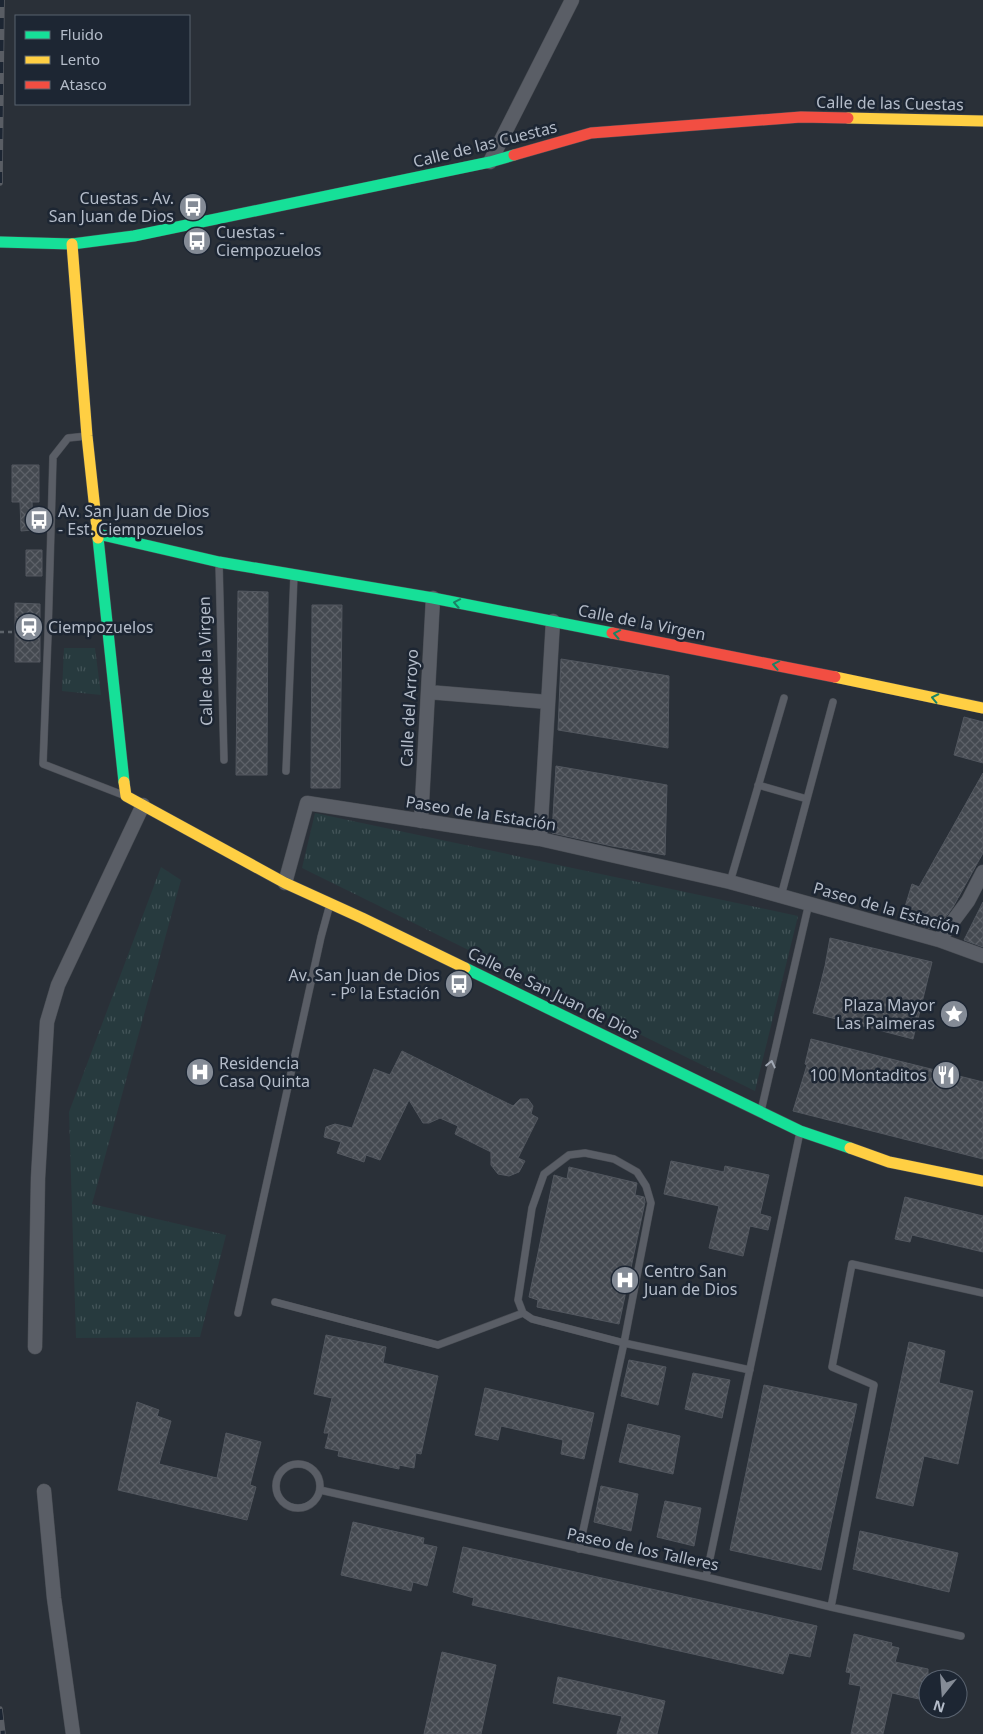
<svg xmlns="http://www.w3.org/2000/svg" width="983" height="1734" viewBox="0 0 983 1734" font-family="'Noto Sans',sans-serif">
	<defs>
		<pattern id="park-tufts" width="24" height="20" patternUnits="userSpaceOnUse" patternTransform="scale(1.25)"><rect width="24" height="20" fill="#273a3e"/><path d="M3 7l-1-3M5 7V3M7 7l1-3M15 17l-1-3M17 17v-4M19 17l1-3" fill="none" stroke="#445559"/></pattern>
		<pattern id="building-cross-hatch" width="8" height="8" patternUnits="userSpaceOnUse" patternTransform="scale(1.25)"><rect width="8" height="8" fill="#444950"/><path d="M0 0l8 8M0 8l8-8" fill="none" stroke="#5d6168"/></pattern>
	</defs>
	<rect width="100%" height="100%" fill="#2a3038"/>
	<path fill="url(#park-tufts)" d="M64 648H95L101 695 62 691Z
		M315 813 798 916 755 1091 302 868Z
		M161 867 181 880 92 1204 226 1235 200 1337 76 1338 69 1112Z"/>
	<path fill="url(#building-cross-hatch)" stroke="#52575f" d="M12 465H39V502H32L33 530 21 531 20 502H12Z
		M26 550H42V576H26Z
		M238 591 268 592 267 775H236Z
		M15 603 40 604V662H15Z
		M312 605H342L340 788H311Z
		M561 659 669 676 668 748 558 730Z
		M964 717 983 722V763L954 755Z
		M556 766 667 785 665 855 612 846 552 833Z
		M983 773V853L953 907 939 926 932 929 901 920 912 884 919 887Z
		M983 902V947L964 940Z
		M830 938 932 962 913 1039 813 1013 825 966Z
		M811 1039 983 1082V1159L793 1111 807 1065 805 1064Z
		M402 1051 513 1106 520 1099H528L533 1106 531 1114 538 1118 518 1158 525 1161 519 1172 509 1176 498 1174 491 1165V1152L455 1134 458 1126 440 1118 429 1123H423L409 1100 380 1160 366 1155 364 1162 337 1153 341 1142 324 1137 326 1127 335 1124 352 1128 374 1069 390 1075Z
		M671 1161 724 1172 725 1166 769 1175 760 1214 771 1217 768 1230 750 1226 743 1256 709 1248 719 1206 664 1194Z
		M569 1167 637 1183 635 1195 644 1197 645 1202 619 1324 537 1307 538 1300 529 1297 554 1175 567 1179Z
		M905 1197 983 1216V1252L912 1235 910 1242 895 1239Z
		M326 1335 386 1347 383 1363 438 1376 421 1454 416 1453 414 1468 399 1465V1469L338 1456 339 1451 325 1448 329 1433H324L332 1398 314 1394Z
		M909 1342 945 1351 939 1383 973 1391 958 1464 924 1456 913 1506 876 1498Z
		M629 1360 666 1367 658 1405 621 1396Z
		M693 1373 730 1380 722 1418 685 1409Z
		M764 1385 857 1404 821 1570 730 1550Z
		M485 1388 594 1413 584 1459 561 1454 563 1440 501 1426 498 1440 475 1435Z
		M137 1402 159 1410 157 1416 171 1421 159 1464 217 1478 226 1433 261 1442 250 1485 256 1487 247 1520 118 1490Z
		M628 1424 680 1436 673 1474 619 1462Z
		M601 1486 638 1494 631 1531 594 1522Z
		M665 1501 701 1508 694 1546 657 1537Z
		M353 1522 424 1538 423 1544 437 1547 427 1586 413 1582 411 1591 341 1575Z
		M860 1531 958 1553 949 1592 853 1569Z
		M463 1547 817 1626 810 1657 789 1653 783 1674 472 1605 474 1598 453 1592Z
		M854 1634 892 1643 891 1646 899 1648 895 1662 928 1669V1701L892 1693 883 1734H851L861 1686 849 1684 851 1673 846 1672Z
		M442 1652 496 1665 481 1734H424Z
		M558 1677 665 1701 657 1734H617L622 1716 553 1703Z"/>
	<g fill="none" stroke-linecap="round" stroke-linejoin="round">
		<defs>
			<path id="lane" d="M87 436 68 438 53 457 48 635 43 764 123 795
				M219 563 224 760
				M286 771 294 575
				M758 785 807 799
				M730 882 784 698
				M781 896 833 702
				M761 1111 809 903
				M275 1302 438 1345 523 1313
				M238 1313 321 937 330 904
				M276 1486a22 22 0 1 1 44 0a22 22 0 1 1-44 0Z
				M320 1490 706 1577 831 1607 961 1636
				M579 1549 624 1343 651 1203 646 1186 637 1172 614 1159 585 1153 569 1155 544 1174 532 1208 518 1300 523 1313 532 1319 624 1343 750 1370
				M706 1577 800 1132
				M831 1607 874 1385 832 1367 852 1264 983 1293"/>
			<path id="street" d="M490 162 572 0
				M428 692 548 702
				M421 821 433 598
				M540 839 553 621
				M285 883 307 803 540 839 730 882 781 896 939 940 983 956
				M939 940 968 901 983 872
				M35 1347 38 1178 47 1022 58 985 143 805
				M44 1491 54 1598 73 1734"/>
			<path id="fast" d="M0 242 72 244 134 236 490 162 514 155
				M98 534 219 562 433 598 612 633
				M98 538 124 782
				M465 968 800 1131 850 1148"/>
			<path id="slow" d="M848 118 983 121
				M72 244 87 436 98 538
				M835 677 983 708
				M124 782 126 796 285 883 362 918 465 968
				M850 1148 889 1162 983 1181"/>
			<path id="jam" d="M514 155 591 133 801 117 848 118
				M612 633 835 677"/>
		</defs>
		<use href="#lane" stroke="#484c53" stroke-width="8"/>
		<use href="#street" stroke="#484c53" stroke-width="15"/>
		<use href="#fast" stroke="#484c53" stroke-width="12"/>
		<use href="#slow" stroke="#484c53" stroke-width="12"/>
		<use href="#jam" stroke="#484c53" stroke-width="12"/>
		<path stroke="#5d636a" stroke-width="2.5" stroke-dasharray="4 4" stroke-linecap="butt" d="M0 632H15"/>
		<use href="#lane" stroke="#5a5e66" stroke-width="7"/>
		<use href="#street" stroke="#5a5e66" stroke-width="14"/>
		<use href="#fast" stroke="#16e098" stroke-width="11"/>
		<use href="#slow" stroke="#ffcf43" stroke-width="11"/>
		<use href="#jam" stroke="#f24e42" stroke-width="11"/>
		<defs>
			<path id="rail" d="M0 183 2 0
				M0 1709 3 1734"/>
		</defs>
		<use href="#rail" stroke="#595d64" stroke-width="5.5"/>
		<use href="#rail" stroke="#1d2633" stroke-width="4" stroke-dasharray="11" stroke-linecap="butt"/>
	</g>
	<defs><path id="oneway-chevron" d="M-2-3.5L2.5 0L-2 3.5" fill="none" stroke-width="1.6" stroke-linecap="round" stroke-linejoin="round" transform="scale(1.25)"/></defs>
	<g stroke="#1a8366">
		<use href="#oneway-chevron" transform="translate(457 603) rotate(-169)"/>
		<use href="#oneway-chevron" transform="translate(617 634) rotate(-169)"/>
		<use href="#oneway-chevron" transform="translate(776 665) rotate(-169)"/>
		<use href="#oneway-chevron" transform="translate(935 698) rotate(-168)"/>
	</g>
	<use stroke="#a2a9b5" href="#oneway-chevron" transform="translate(771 1064) rotate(-77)"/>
	<defs>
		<symbol id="bus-disc" viewBox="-11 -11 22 22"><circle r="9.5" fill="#848b96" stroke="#1d2633"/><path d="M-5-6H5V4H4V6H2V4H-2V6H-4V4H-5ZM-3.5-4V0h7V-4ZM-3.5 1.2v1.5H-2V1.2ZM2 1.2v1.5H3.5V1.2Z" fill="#fff"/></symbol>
		<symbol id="station-disc" viewBox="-11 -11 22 22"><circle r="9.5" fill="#848b96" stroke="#1d2633"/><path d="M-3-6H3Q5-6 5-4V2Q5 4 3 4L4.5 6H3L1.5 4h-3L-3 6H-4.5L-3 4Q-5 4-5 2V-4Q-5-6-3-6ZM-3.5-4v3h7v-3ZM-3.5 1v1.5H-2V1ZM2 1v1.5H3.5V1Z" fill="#fff"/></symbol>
		<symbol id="sight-disc" viewBox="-11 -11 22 22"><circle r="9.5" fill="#848b96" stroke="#1d2633"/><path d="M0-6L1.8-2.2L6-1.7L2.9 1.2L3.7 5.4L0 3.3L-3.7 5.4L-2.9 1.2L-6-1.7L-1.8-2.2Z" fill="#fff"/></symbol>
		<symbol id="hospital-disc" viewBox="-11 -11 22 22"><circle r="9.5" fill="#848b96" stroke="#1d2633"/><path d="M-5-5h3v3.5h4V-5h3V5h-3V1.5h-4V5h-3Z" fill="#fff"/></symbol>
		<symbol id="restaurant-disc" viewBox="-11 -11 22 22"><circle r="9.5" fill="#848b96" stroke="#1d2633"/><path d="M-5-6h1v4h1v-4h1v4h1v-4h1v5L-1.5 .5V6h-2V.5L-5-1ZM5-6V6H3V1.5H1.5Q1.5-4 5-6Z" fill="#fff"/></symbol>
	</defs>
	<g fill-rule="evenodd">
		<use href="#bus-disc" x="177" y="191" width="32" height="32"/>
		<use href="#bus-disc" x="181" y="225" width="32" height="32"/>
		<use href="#bus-disc" x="23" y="504" width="32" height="32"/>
		<use href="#station-disc" x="13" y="611" width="32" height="32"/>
		<use href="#bus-disc" x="443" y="968" width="32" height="32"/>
		<use href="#sight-disc" x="938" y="998" width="32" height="32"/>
		<use href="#hospital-disc" x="184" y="1056" width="32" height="32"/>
		<use href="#restaurant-disc" x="930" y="1059" width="32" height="32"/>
		<use href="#hospital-disc" x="609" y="1264" width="32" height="32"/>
	</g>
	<g text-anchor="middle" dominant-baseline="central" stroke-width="5" stroke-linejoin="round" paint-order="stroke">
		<g font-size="16" fill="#b4bcc9" stroke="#1d2633">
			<text transform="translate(890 103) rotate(1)">Calle de las Cuestas</text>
			<text transform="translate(485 144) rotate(-14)">Calle de las Cuestas</text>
			<text transform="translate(642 622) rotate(11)">Calle de la Virgen</text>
			<text transform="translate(205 661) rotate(-91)">Calle de la Virgen</text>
			<text transform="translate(409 708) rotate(-87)">Calle del Arroyo</text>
			<text transform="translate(481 813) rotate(9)">Paseo de la Estación</text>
			<text transform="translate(887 908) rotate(16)">Paseo de la Estación</text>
			<text transform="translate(554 993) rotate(26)">Calle de San Juan de Dios</text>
			<text transform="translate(643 1549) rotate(12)">Paseo de los Talleres</text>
		</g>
		<g font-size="16" fill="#b4bcc9" stroke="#1d2633" text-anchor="start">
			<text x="174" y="198" text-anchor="end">Cuestas - Av.<tspan x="174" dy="18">San Juan de Dios</tspan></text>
			<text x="216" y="232">Cuestas -<tspan x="216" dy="18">Ciempozuelos</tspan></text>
			<text x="58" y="511">Av. San Juan de Dios<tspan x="58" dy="18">- Est. Ciempozuelos</tspan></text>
			<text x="48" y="627">Ciempozuelos</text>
			<text x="440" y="975" text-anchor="end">Av. San Juan de Dios<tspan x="440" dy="18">- Pº la Estación</tspan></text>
			<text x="935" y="1005" text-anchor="end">Plaza Mayor<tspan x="935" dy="18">Las Palmeras</tspan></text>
			<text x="219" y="1063">Residencia<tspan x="219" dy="18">Casa Quinta</tspan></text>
			<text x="927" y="1075" text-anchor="end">100 Montaditos</text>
			<text x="644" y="1271">Centro San<tspan x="644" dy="18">Juan de Dios</tspan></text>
		</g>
	</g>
	<rect x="15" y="15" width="175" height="90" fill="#1d2633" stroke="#59626f"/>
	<rect x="25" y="31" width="25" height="8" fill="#16e098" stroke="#59626f"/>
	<text x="60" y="40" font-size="15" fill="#b4bcc9">Fluido</text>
	<rect x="25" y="56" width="25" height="8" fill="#ffcf43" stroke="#59626f"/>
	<text x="60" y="65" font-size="15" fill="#b4bcc9">Lento</text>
	<rect x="25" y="81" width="25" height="8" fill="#f24e42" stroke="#59626f"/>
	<text x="60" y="90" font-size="15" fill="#b4bcc9">Atasco</text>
	<g transform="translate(943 1694) rotate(197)"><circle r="24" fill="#1d2633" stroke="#59626f"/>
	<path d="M0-4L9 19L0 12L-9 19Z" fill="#848b96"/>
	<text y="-8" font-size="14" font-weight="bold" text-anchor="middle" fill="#b4bcc9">N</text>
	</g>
</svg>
